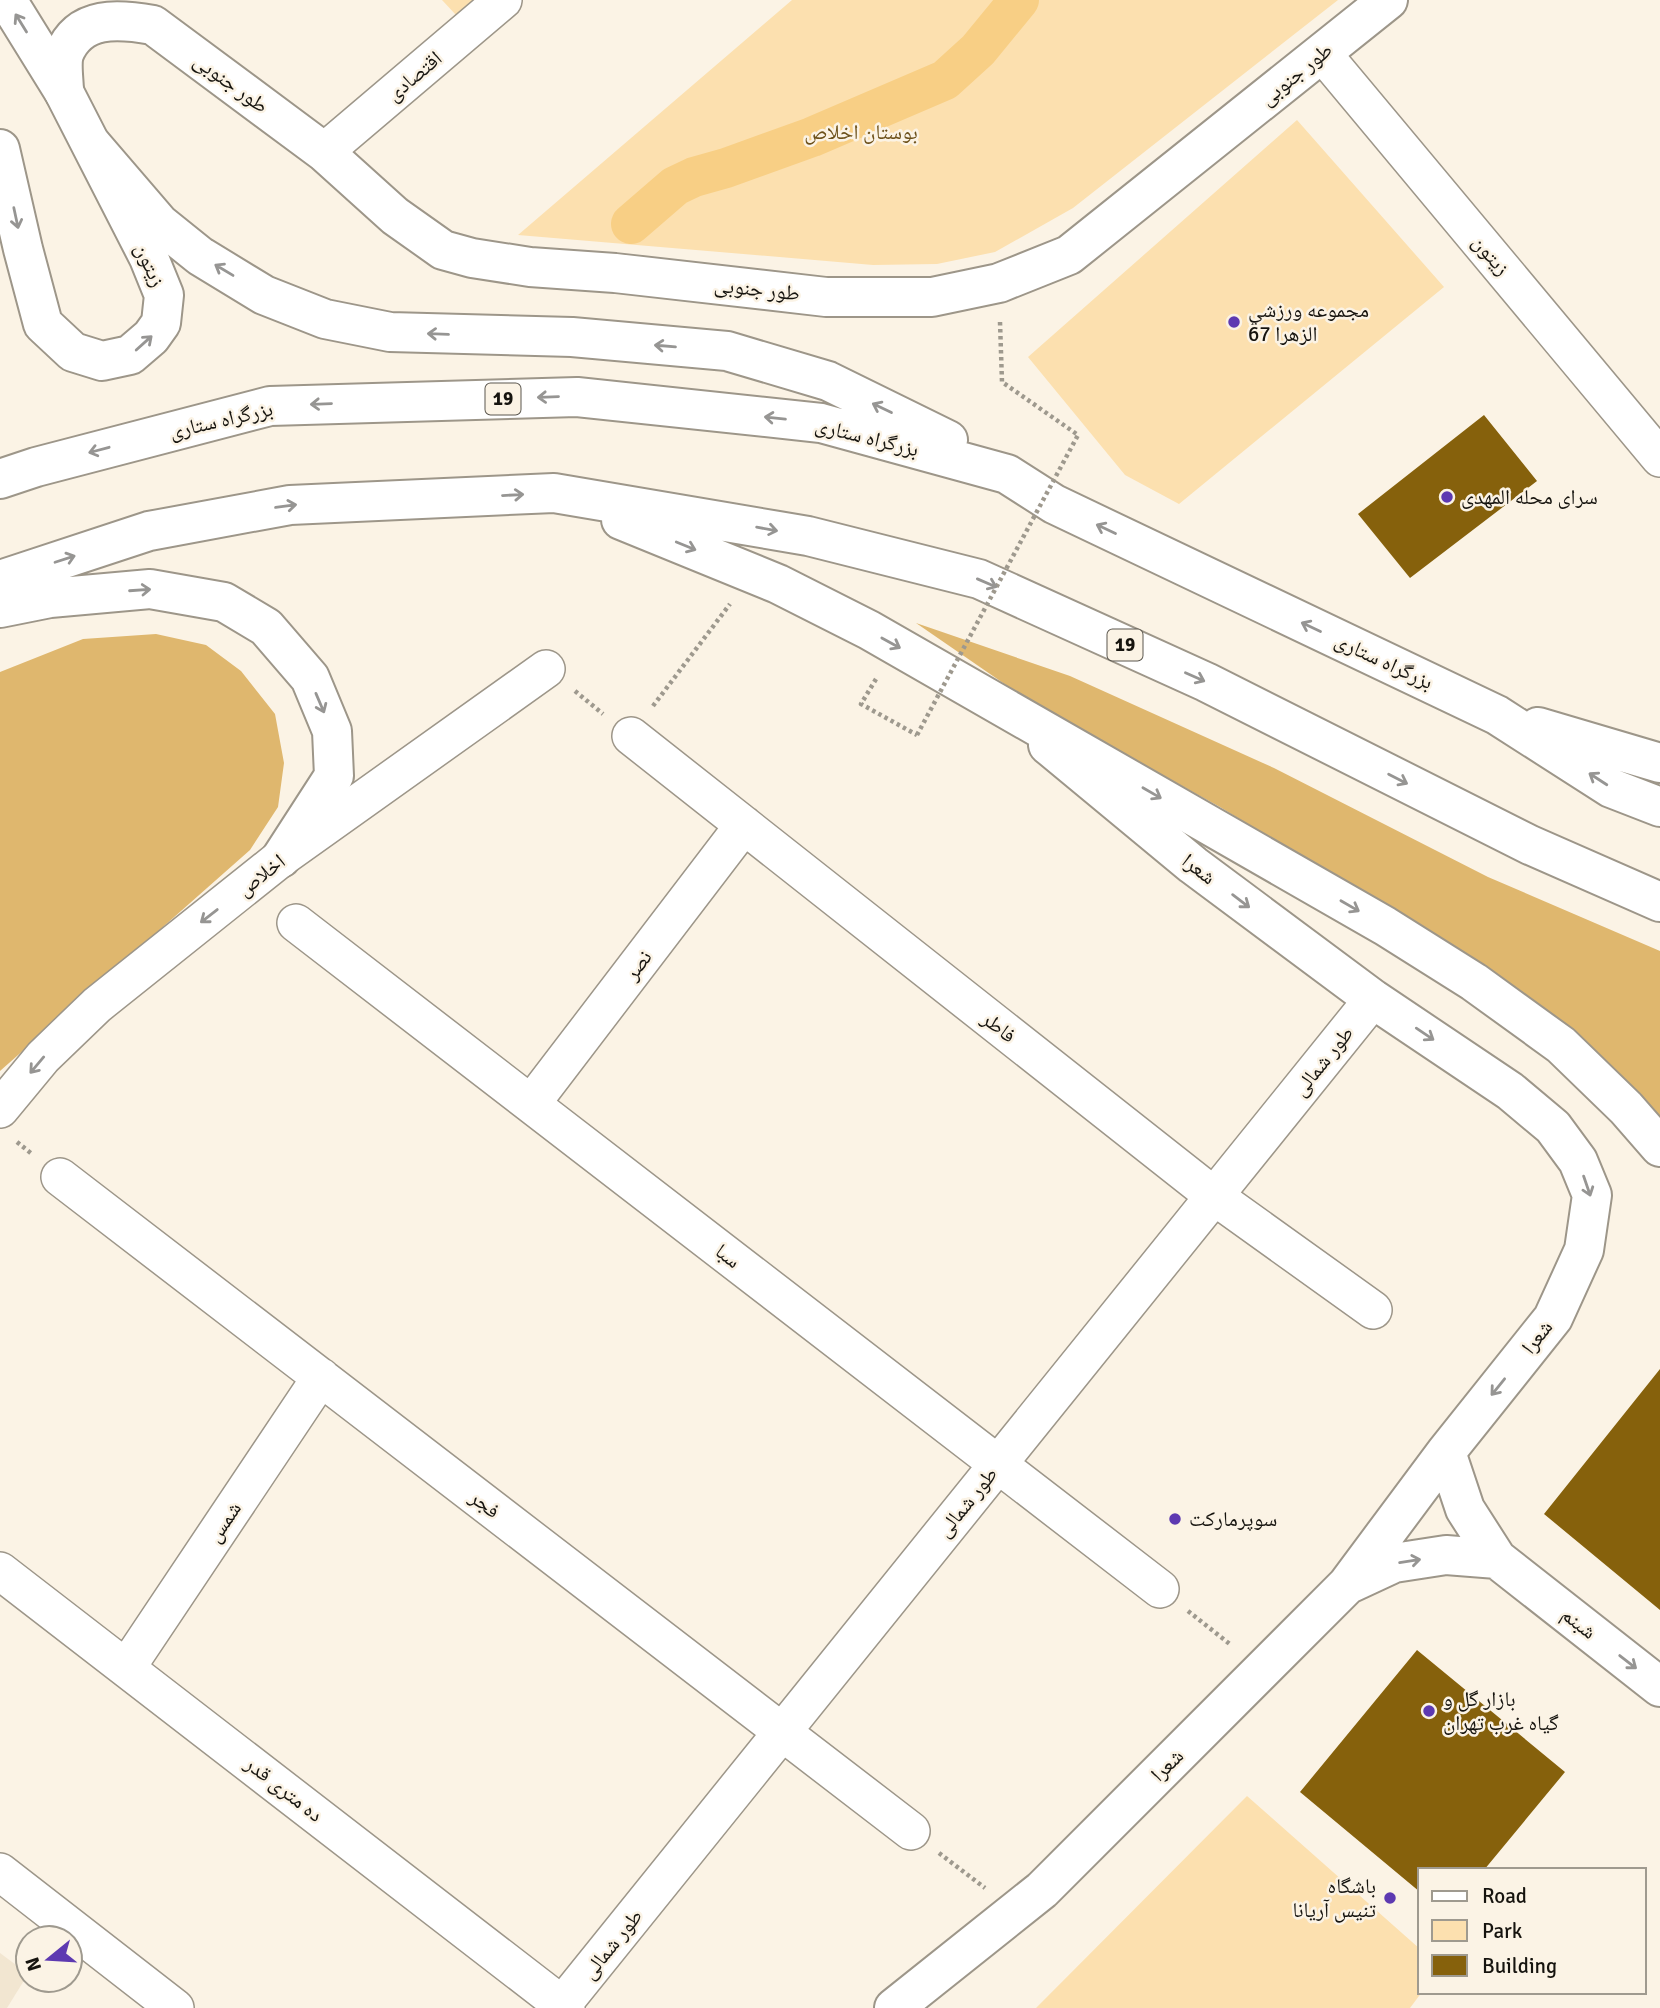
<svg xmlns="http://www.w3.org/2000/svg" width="1660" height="2008" viewBox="0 0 1660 2008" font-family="Signika,'Noto Naskh Arabic',sans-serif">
	<rect width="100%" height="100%" fill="#fbf3e5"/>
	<path fill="#f2e6d1" d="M0 1953 28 1974 7 2008H0Z"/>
	<path fill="#fce0af" d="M442 0H473L456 15Z
		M792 0H1338L1073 208 995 252 937 264 873 265 518 235Z
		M1297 120 1444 287 1179 504 1125 475 1028 357Z
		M1247 1796 1420 1949V1992H1422L1410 2008H1036Z"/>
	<path fill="#dfb76e" d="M916 623 1070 676 1274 768 1488 877 1660 951V1117L1583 1039 1526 996 1220 807 1032 703Z
		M156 634 206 645 241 671 275 714 284 763 278 807 250 850 0 1071V672L83 639Z"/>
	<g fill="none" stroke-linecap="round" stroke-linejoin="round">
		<path stroke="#f8cf85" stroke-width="40" d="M631 224 675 186 694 177 726 168 812 137 945 80 978 50 1019 0"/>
	</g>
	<path fill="#86610c" d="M1484 415 1537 481 1410 578 1358 514Z
		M1660 1369V1610L1544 1514Z
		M1417 1650 1565 1772 1484 1870H1420V1892L1300 1792Z"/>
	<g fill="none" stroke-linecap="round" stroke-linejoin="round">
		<defs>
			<path id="minor" d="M1322 53 1660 458
				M324 152 503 0
				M631 736 1214 1196 1373 1310
				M296 923 1160 1589
				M531 1104 744 825
				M0 1109 43 1057 97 1005 281 858 546 669
				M60 1177 911 1831
				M0 1571 566 2008
				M127 1667 321 1377
				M0 1872 175 2008
				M562 2005 1373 999"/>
			<path id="tertiary" d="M64 92C64 81 61 64 64 54 79 15 119 19 153 25L324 152 395 216 443 250 472 258 530 267 615 273 826 297H932L999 283 1069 255 1388 0
				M1446 1452 1465 1509 1497 1559 1660 1687
				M1351 1583 1394 1563 1446 1555 1497 1559
				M894 2008 1042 1890 1347 1585 1446 1452 1553 1318 1584 1250 1592 1195 1578 1161 1553 1127 1510 1091 1373 999 1193 865 1048 745"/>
			<path id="secondary" d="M0 149 23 249 43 324 73 352 102 361 130 355 151 337 161 323 164 295 149 258 64 92 7 0"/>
			<path id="trunk" d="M92 145 159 223 200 256 264 295 325 319 390 332 572 337 727 351 828 381 948 440
				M0 479 36 467 270 406 577 397 821 423 1007 474 1054 504 1497 715 1611 788 1660 807
				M621 520 778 584 869 630 1385 926 1474 982 1561 1045 1626 1108 1660 1147
				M0 580 149 531 290 505 554 493 808 536 979 579 1206 682 1530 845 1660 902
				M0 608 50 598 150 589 224 602 266 627 310 678 332 731 334 776 281 858
				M1538 727 1660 763"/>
		</defs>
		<use href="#minor" stroke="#9d9689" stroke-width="40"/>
		<use href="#tertiary" stroke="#9d9689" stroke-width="42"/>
		<use href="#secondary" stroke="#9d9689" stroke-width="42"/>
		<use href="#trunk" stroke="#9d9689" stroke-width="42"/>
		<path stroke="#9e998e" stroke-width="4.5" stroke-dasharray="3.5 3.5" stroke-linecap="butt" d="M1000 322 1002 382 1078 435
			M876 679 861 704 917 735
			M575 691 603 714
			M653 706 730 604
			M17 1142 32 1154
			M1188 1611 1231 1645
			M939 1853 985 1888"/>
		<use href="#minor" stroke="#fff" stroke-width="37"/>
		<use href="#tertiary" stroke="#fff" stroke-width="38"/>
		<use href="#secondary" stroke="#fff" stroke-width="38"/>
		<use href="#trunk" stroke="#fff" stroke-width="38"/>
		<path stroke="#9e998e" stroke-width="4.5" stroke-dasharray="3.5 3.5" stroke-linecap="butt" d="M917 735 1078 435"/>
	</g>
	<defs><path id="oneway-shaft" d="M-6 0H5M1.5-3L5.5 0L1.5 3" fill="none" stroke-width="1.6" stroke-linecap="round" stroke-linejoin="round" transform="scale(1.75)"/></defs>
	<g stroke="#969593">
		<use href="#oneway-shaft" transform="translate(21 23) rotate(-122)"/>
		<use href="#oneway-shaft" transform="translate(16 218) rotate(78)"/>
		<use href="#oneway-shaft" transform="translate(224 270) rotate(-149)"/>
		<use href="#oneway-shaft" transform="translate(438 334) rotate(-178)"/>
		<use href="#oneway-shaft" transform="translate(144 343) rotate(-42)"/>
		<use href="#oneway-shaft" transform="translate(665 346) rotate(-175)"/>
		<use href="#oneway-shaft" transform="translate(548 397) rotate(178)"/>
		<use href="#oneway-shaft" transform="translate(321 404) rotate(178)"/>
		<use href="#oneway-shaft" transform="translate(882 408) rotate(-154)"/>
		<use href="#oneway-shaft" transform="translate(775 418) rotate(-174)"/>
		<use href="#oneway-shaft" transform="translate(99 450) rotate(165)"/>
		<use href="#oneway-shaft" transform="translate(513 495) rotate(-3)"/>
		<use href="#oneway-shaft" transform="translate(286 506) rotate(-8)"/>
		<use href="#oneway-shaft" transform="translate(767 529) rotate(10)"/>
		<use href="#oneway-shaft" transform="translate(1106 529) rotate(-155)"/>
		<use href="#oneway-shaft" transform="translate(686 546) rotate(22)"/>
		<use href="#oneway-shaft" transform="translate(65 559) rotate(-18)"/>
		<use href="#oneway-shaft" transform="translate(987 583) rotate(23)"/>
		<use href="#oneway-shaft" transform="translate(140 590) rotate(-4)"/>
		<use href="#oneway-shaft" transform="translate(1311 627) rotate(-155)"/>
		<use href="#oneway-shaft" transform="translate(891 643) rotate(29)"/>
		<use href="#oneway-shaft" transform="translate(1195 677) rotate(24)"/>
		<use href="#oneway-shaft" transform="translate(320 703) rotate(67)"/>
		<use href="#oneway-shaft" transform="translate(1398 779) rotate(27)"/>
		<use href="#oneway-shaft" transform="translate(1598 779) rotate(-147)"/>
		<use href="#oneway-shaft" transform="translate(1152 793) rotate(30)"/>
		<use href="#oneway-shaft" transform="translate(1241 901) rotate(37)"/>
		<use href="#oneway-shaft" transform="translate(1350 906) rotate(30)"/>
		<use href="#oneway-shaft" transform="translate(209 916) rotate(142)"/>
		<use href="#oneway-shaft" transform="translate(1425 1034) rotate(34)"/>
		<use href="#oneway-shaft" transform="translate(37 1065) rotate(130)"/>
		<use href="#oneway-shaft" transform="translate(1587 1186) rotate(71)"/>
		<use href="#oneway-shaft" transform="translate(1498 1387) rotate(129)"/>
		<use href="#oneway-shaft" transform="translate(1410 1561) rotate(-9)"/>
		<use href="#oneway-shaft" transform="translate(1628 1662) rotate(38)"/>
	</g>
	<g fill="#5d39b1" stroke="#fbf3e5" stroke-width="2.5">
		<circle cx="1234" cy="322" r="7"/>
		<circle cx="1447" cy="497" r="7"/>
		<circle cx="1175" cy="1519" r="7"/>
		<circle cx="1429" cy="1711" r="7"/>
		<circle cx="1390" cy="1898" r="7"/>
	</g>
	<g text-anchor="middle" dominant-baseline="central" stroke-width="5" stroke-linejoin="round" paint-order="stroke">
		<g fill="#fbf3e5" stroke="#5b574f" stroke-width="2">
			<rect x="485.5" y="383.5" width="35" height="31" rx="5"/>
			<rect x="1107.5" y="629.5" width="35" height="31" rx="5"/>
		</g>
		<g font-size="19" font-weight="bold" fill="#16140f">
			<text x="503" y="399">19</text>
			<text x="1125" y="645">19</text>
		</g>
		<g font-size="21" fill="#16140f" stroke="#fbf3e5">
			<text transform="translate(1296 74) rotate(-39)">طور جنوبی</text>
			<text transform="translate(414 76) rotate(-40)">اقتصادی</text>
			<text transform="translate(231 83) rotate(36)">طور جنوبی</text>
			<text transform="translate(1491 255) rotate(50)">زیتون</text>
			<text transform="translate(150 265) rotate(66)">زیتون</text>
			<text transform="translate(757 289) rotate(6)">طور جنوبی</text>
			<text transform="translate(221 420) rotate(-13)">بزرگراه ستاری</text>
			<text transform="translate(867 437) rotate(14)">بزرگراه ستاری</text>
			<text transform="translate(1384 661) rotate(25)">بزرگراه ستاری</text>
			<text transform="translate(1199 869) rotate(38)">شعرا</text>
			<text transform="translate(261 875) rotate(-38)">اخلاص</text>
			<text transform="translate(638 965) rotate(-53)">نصر</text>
			<text transform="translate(999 1027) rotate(38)">فاطر</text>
			<text transform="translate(1323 1061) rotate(-51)">طور شمالی</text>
			<text transform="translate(728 1256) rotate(38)">سبا</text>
			<text transform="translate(1537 1337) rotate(-52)">شعرا</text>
			<text transform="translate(967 1502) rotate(-51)">طور شمالی</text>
			<text transform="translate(485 1504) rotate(38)">فجر</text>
			<text transform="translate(224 1522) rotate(-56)">شمس</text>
			<text transform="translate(1579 1623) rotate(38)">شبنم</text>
			<text transform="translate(1167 1765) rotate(-45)">شعرا</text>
			<text transform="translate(284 1789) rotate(38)">ده متری قدر</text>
			<text transform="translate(612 1944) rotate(-51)">طور شمالی</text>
		</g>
		<g font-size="21" fill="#6d511a" stroke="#fbf3e5">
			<text x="861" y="132">بوستان اخلاص</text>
		</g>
		<g font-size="21" fill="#16140f" stroke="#fbf3e5" text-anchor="start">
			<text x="1248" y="310">مجموعه ورزشي<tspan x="1248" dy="24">الزهرا 67</tspan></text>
			<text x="1461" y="497">سرای محله المهدی</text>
			<text x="1189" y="1519">سوپرمارکت</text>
			<text x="1443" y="1699">بازار گل و<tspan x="1443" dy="24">گیاه غرب تهران</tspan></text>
			<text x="1376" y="1886" text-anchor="end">باشگاه<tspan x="1376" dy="24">تنیس آریانا</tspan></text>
		</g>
	</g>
	<rect x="1418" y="1868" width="228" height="126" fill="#fbf3e5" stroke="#9f9a8f" stroke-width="2"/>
	<rect x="1432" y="1891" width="35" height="10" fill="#ffffff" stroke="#9f9a8f" stroke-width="2"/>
	<text x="1482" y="1903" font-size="21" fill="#16140f">Road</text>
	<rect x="1432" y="1920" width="35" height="21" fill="#fce0af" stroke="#9f9a8f" stroke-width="2"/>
	<text x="1482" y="1938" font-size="21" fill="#16140f">Park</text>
	<rect x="1432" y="1955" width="35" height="21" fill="#86610c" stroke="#9f9a8f" stroke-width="2"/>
	<text x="1482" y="1973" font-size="21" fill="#16140f">Building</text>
	<g transform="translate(49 1959) rotate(252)"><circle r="33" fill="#fbf3e5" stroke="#9f9a8f" stroke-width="2"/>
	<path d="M0-5L12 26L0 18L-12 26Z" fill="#5d39b1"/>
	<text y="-10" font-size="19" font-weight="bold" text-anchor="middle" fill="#16140f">N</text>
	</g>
</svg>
